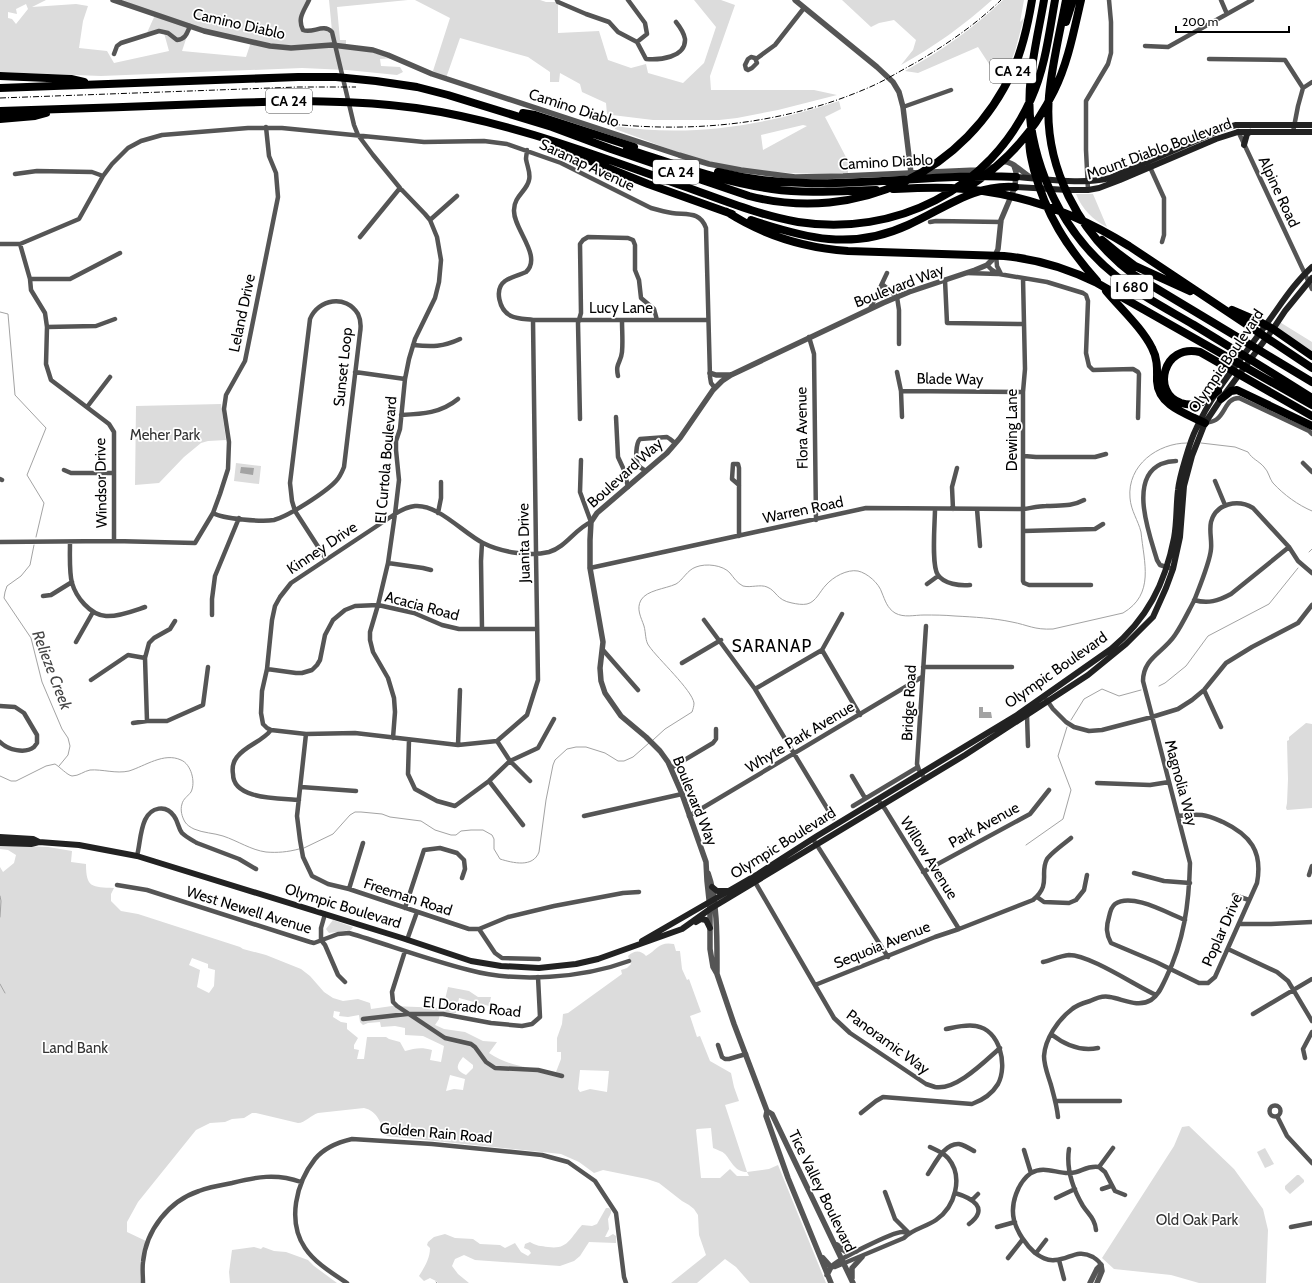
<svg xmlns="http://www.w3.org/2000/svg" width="1312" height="1283" viewBox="0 0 1312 1283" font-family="Cabin,sans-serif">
	<rect width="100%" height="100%" fill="#fff"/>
	<path fill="#dcdcdc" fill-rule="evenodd" d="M0 0H46L32 7 76 4 88 6 83 21 79 48 107 51 114 63 169 51 164 33 159 31 146 35 155 15 113 0H309L300 18 303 30 324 28 332 31 329 0H408L337 7 340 40H346V46L395 58 380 59 381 66 400 67 403 72 397 75 347 70 302 68 101 76 0 72ZM26 4 28 9 16 24 12 19 8 18V12L17 14 16 9ZM190 27 251 42 246 57 182 51Z
		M415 0H540L546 2H558V33L599 31 608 60 631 68 646 64 648 73 683 83 704 63 716 27 694 0H721L735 5 710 76 711 90H814L837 95 778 110 737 118 719 120H653L612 115 607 114 606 103 582 92 580 84 560 73 559 82H550V72L528 57 460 38 446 78 432 74 450 18Z
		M842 0H992C964 25 934 47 901 65L913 50 916 40 894 20 879 23 871 27Z
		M1003 0H1024L1020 22 1024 18 1015 51 1002 84 978 47 918 73 905 71C941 51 974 28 1003 0Z
		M839 101 841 109 825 117 848 161V173C802 175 753 173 708 161 676 153 646 140 615 129V126C691 138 767 125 839 101ZM803 125 807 126 763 150 761 135Z
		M1076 194H1093L1107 227C1093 220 1082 209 1076 194Z
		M1278 321 1312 342V356L1277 332Z
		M221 404 226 440 208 441 201 443 184 457 159 483 135 485 136 406Z
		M236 463 261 466 259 484 234 481Z
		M1306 723 1312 724V808L1287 810 1286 808 1287 803 1288 779 1287 741 1289 740V737Z
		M0 845 48 847 72 851 71 862 86 864C86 888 92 887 114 888L111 894V901L121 911 138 914 240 947 243 949 266 955 301 969 310 976 324 992 333 998 343 1001 358 999 370 1003 371 1009 392 1006 443 1008 448 987 469 991 478 997H491L489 1006 459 998 456 1013 440 1012 439 1019 435 1025 444 1029 465 1032 483 1041 497 1042 489 1053C510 1067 531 1068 556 1072L561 1059V1052H557V1038L562 1024 563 1014 568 1013 622 974 621 970 627 968 631 964 628 956C634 950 641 950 646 956 657 950 659 941 674 944L676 951H680L682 969 687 980 689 979 701 1012 690 1016 697 1037 700 1036 710 1061 731 1073 734 1087 739 1101 725 1105 747 1172 769 1169 778 1165 826 1283H750L736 1267 725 1259 697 1283H671L706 1255 699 1235 698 1215 694 1209 689 1205 682 1201 659 1183 647 1179 603 1170 594 1173 579 1162 561 1154 386 1136C381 1124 378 1111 364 1108L318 1113C311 1115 305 1123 298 1123L256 1113H252L244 1118 232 1119 225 1122 210 1123 196 1130 138 1202 127 1222V1232L146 1241C140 1254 139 1269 141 1283H0V867L3 872 14 863 16 855 8 850 0 849ZM192 958 208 964V968L215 970 214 986 209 993 197 987 200 970 189 965ZM334 1011 340 1012 339 1016 348 1017 359 1015 360 1022 363 1025 368 1023 380 1022 381 1027 395 1026 405 1028V1035L423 1036 444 1046 441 1062 430 1060 432 1050C422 1047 415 1048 405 1051L400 1042 389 1039 386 1037H367L364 1059H357L359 1050 354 1049V1045L358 1038 347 1029V1023L341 1022 333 1017ZM463 1057 473 1065V1068L466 1075C455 1070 456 1066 463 1057ZM580 1070 609 1071 607 1092 590 1089 580 1092 578 1089ZM450 1075 465 1079 463 1090 454 1089 446 1091ZM711 1128 713 1148C717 1150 722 1151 725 1154 732 1162 735 1172 747 1172L749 1176H737L730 1169 720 1178H701L696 1130 697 1129Z
		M333 920 353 927 351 930 329 933 326 929Z
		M1189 1126 1234 1169 1263 1209 1268 1230 1266 1283H1199L1171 1275 1114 1269 1102 1258 1174 1146 1182 1127Z
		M1265 1148 1274 1164 1265 1168 1257 1152Z
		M1297 1175H1299L1304 1180V1182L1290 1194 1285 1189V1186Z
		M606 1208H609L611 1210V1213L608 1219 609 1229 605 1237H608L613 1234 616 1236V1243L589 1242 580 1256 574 1261 560 1266 475 1260 464 1255 455 1259 452 1266 458 1274 469 1283H438L436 1281 430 1278 424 1281 419 1276C424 1268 430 1259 430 1248L427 1245 428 1242 434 1237 445 1234 455 1238 473 1239 480 1244 500 1245 505 1248 515 1243 521 1252 528 1256 531 1253 529 1250 524 1248 525 1244 530 1242C536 1246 541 1246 548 1247 568 1250 570 1238 582 1225L592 1226 597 1224Z
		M254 1247 261 1249 263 1247 274 1251 286 1252 308 1260 314 1266 337 1283H230L229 1272 232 1250Z"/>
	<path fill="#a3a3a3" d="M241 467 254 468 253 475 240 473Z
		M979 707H983V712H991L992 718H979Z"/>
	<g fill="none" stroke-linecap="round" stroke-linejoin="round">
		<path stroke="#a3a3a3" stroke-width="1" d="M0 312 8 314 15 395 46 428 27 475 44 503 36 537
			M1201 443 1235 447 1248 452C1252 459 1259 461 1264 467 1269 472 1269 478 1273 483 1284 495 1298 505 1312 511
			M34 545 30 565 21 576 7 586 5 592 4 598 31 638 42 682 62 729 68 738 70 746 68 755 59 766
			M1309 552 1312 549
			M1159 686 1165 683 1186 666 1208 636 1269 604 1298 568
			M1071 720 1084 699 1102 689 1119 696 1141 690
			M653 740 665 729 692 712C693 709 694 706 694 703 692 690 658 659 649 646 645 641 646 633 644 626 641 617 636 609 641 600 647 590 665 589 676 584 683 580 687 570 696 567 706 563 723 565 730 573 734 578 737 583 743 586 751 588 760 584 767 587 777 591 776 600 792 603 797 604 802 605 807 604 816 602 820 591 826 585 833 577 847 569 858 571 867 573 879 583 882 593 885 600 887 608 895 613 904 618 914 615 924 615 934 615 944 615 955 616 974 617 993 618 1012 622 1028 625 1034 630 1053 629L1123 613C1155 594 1144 563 1141 532 1138 520 1131 511 1130 498 1127 465 1158 443 1187 443
			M0 776 11 781H16L46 766 55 764C60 767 67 775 72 776 79 776 84 771 90 770 102 769 116 774 129 771 145 766 164 752 181 760 191 764 196 782 191 792 188 796 183 799 182 804 180 810 182 817 185 822 187 825 190 827 194 829 203 833 214 833 223 836 238 841 251 850 266 852 277 853 288 852 299 849
			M1026 845 1063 819 1071 790 1058 756 1067 727
			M304 848 333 834 350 815 355 812H361L382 814 390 817 421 821 435 830 451 835H456L461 831 471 830H483L492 835 494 839V849L500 859C513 863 533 868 539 852L546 800 553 765 555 760 567 749 576 747H586L605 753 618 761H624L633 757 649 743
			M0 896 1 901 0 917
			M0 984 5 993
			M436 1282 437 1283"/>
		<path stroke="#555" stroke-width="4.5" d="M309 0C304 11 297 18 303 30 313 34 323 23 332 32L354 125 358 135 373 155 400 188 425 214 430 220 437 237 441 260 439 282 435 298 415 339 409 359 405 379 400 429 396 441V450L399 480 395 514 388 563 378 605 370 632V640L373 652 388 678 394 698 395 712 393 738
			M557 0 558 2 586 14 609 22 618 32 637 42 647 34 645 23 628 0
			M1221 0 1227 14
			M637 42 646 59C659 60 686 58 685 39 684 33 680 27 676 22
			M1145 46 1168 47 1252 0
			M114 54 117 46 121 43 159 31 168 33 177 40C186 39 187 33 190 26
			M751 57 755 58 757 63 752 68 748 70 746 69 745 65 748 59Z
			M756 59 775 45 804 8
			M1209 59 1285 60 1303 88
			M903 107 951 90
			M1238 131 1312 289
			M1293 132 1298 106 1303 88 1312 82
			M527 150C527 153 526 156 526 159 527 166 531 173 529 180 527 191 514 196 514 210 513 229 543 256 526 272 519 275 511 277 505 281 494 289 499 310 511 316 517 319 526 319 533 320H708
			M1149 165 1164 198V235L1162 242
			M15 174 37 171 92 172 103 176
			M1088 190 1086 150V101L1108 64 1111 53V22L1109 0
			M430 220 457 196
			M930 222 936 221 1001 222
			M360 237 400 188
			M0 244H20L79 219 103 176 112 164 128 148 141 141 162 135 248 128H282L424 142 484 141 507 144 561 163 651 208C658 210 665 212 672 213 687 215 700 211 706 228L710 377 711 383 715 388
			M20 244 30 279 31 290 45 313 47 327 46 364 51 380 109 424 114 432V541
			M996 255 997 266 1001 274
			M987 265 992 270 999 274 1047 282 1083 293 1086 295 1088 301 1086 353 1089 366 1093 370 1133 369 1138 372 1139 374 1138 418
			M967 273 998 274
			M1023 278 1025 369 1023 392V581L1024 583 1029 585H1091
			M30 279H70L120 253
			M945 280 947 323 1024 324
			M882 284 897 297 899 310V344
			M870 309 887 273
			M533 320 536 551V555L538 680 527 715 497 741 458 745 355 733 306 734 271 730 267 728 263 724 261 713 262 691 267 669 272 620 275 606 280 597 291 583 395 514C401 510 407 507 415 506 438 504 463 533 483 543 501 552 529 557 549 552 566 547 575 529 591 522L580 492 581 460
			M47 327 96 326 115 319
			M809 337 814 354 816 520
			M413 345C432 347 443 347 460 339
			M355 372 405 379
			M897 372 901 391 902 417
			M618 376C615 363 621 363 622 352 623 342 622 331 622 320
			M901 391 1023 392
			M87 407 110 377
			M401 415C423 414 441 413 458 399
			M616 417 618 457 624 470 628 487
			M580 419 578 323 581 313 580 244 583 240 588 237 628 238 633 240 635 245V270L639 280 641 298 654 309 657 320
			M1205 423C1209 422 1214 422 1217 419 1226 412 1226 398 1239 398L1309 431 1312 434
			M1024 456 1036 457H1095L1106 454
			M1303 463 1312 472
			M64 470 71 473H114
			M646 471C643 469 640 468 638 465 635 459 636 443 640 439L667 437 670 439 675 443
			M0 479 2 480
			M1215 481 1225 505
			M935 509C935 522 931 566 938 575 944 584 960 586 970 585
			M953 509 952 487 957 468
			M977 509 980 546
			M213 513C223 519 262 522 274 520 289 516 326 492 336 481 340 477 342 472 344 467L360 333C361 327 361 320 358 314 346 294 318 299 310 319L290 483 292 501 295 511 326 559
			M438 513 441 498V482
			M1024 531 1095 529 1103 524
			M739 536V468L738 464H733L732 479 739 485
			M0 542 114 541 195 543 213 513 220 494 228 469 229 442 224 409 226 395 245 361 278 197 276 173 269 156 266 127
			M70 542C70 554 69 572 72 583 76 597 90 615 106 616 118 617 133 611 145 607
			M482 543 481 561 482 629
			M388 563 423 568 431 570
			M590 568 866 508 1024 509C1031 508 1039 506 1046 506 1060 505 1071 507 1084 500
			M1173 569 1160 565 1157 560C1150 536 1128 479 1161 464 1166 462 1171 461 1176 461
			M927 584 938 576
			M43 596 51 595 72 582
			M1194 600C1208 604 1218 601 1231 594L1289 547
			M212 615V599L215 576 239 518
			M704 620 755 689 833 818
			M76 642 93 612
			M603 650 638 690
			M822 650 860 715
			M682 663 721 640
			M923 667H1012
			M267 669 296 673H302L312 670 317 665 320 660 325 635 333 620 345 610 355 606 378 605 414 613 442 625 459 629H537
			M91 680 128 655 145 658
			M755 689 822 650 842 614
			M1204 690 1221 727
			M1046 699 1053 709 1066 722 1074 727 1089 731 1102 730 1152 717 1178 709 1192 700 1204 690 1226 663 1252 647 1298 623 1312 605
			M0 706 15 707 24 713 37 735V743L34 747C25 754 8 750 0 742
			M1027 715 1028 746
			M147 721 145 658 149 643 154 638 170 629 175 621
			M133 723 147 721H167L203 705 208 667
			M271 730C262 742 246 745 237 757 233 762 232 768 233 774 233 800 280 798 299 800
			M306 734 297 816 300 840 303 857 312 876 328 884 349 889 469 929H479L508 917 554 906 623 893 639 892
			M409 740 408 774 415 789 437 801 455 806 489 781 510 761 538 748 554 719
			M497 741 510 761 530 781
			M458 745 460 690
			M671 768 713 743 716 739V729
			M852 776 865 798
			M925 779 919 770 917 764 926 626
			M489 781 523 825
			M1097 783 1150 785 1169 782
			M301 787 356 791
			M878 800 885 809 959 929
			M853 806 918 767
			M584 816 682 794
			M689 816 922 677
			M1178 816C1186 815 1194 814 1202 815 1210 816 1216 819 1223 822 1250 835 1263 851 1257 883L1215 977 1208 983H1199L1156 962 1111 943C1106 934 1106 927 1109 917 1110 912 1111 907 1115 904 1132 892 1169 914 1185 920
			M813 839 888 957
			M137 856C140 844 140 831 145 820 151 807 166 804 174 816 178 821 178 828 182 833 186 837 192 840 197 843L239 859 256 869
			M923 872 1030 814 1049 790
			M1134 873 1164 881 1190 883
			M1309 875 1312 866
			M755 882 834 1018 850 1033 926 1084C929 1085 932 1086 935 1087 956 1091 985 1061 1000 1048
			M117 885 147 890 310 942 314 943 338 934 349 933C389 945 429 960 469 970 517 983 583 978 629 961
			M349 889 363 843
			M1234 895 1249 900
			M1037 897 1044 902 1069 903 1076 900 1084 890 1087 875
			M405 908 424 850 440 848 457 853 464 860 465 869 462 878
			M325 914 321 928V940L325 945 338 975 345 982
			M1239 924H1271L1312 922
			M479 929 495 953 502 958 539 959
			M407 940 417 912
			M1228 949 1277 972 1288 981 1312 1021
			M405 951 392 992 393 1002 397 1006 445 1038 471 1044 475 1047 486 1062 495 1068 538 1070 562 1076
			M1043 962C1051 960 1060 956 1069 955 1090 955 1136 986 1156 995
			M815 985 935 937 959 929 1033 900C1052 884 1039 874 1047 859 1051 853 1065 843 1071 838
			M1253 1014 1312 979
			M363 1019 407 1014H443L491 1023 522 1026 532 1024 540 1017 538 977
			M1051 1034C1065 1045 1080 1052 1098 1048
			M718 1045 722 1057 725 1059H729L746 1054
			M1305 1058 1303 1049 1312 1032
			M1056 1101H1120
			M1269.5 1111a5.5 5.5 0 1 1 11 0a5.5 5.5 0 1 1-11 0Z
			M861 1113 876 1101 883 1097 972 1104C983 1100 992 1094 998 1084 1008 1065 1000 1030 976 1026 966 1024 956 1027 946 1029
			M1277 1116 1287 1136 1312 1163
			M1058 1117C1057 1106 1054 1096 1051 1085 1048 1075 1044 1066 1044 1056 1045 1039 1058 1020 1071 1010 1076 1005 1083 1003 1090 1001 1096 998 1103 995 1110 997 1123 999 1138 1008 1151 1000 1159 995 1162 986 1166 978 1184 941 1189 904 1190 863L1143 681C1143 658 1163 653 1175 635 1182 625 1188 612 1194 601 1199 588 1210 562 1211 549 1212 540 1209 531 1211 522 1216 503 1238 499 1253 508L1289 547 1298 561 1312 573
			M1069 1149C1066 1169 1073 1189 1083 1206 1089 1215 1095 1219 1096 1230
			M1024 1150 1031 1173
			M1099 1167C1086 1165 1081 1173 1070 1173 1057 1174 1044 1165 1031 1173 1018 1182 1010 1204 1014 1220 1017 1232 1026 1245 1035 1253 1041 1257 1047 1261 1055 1260 1069 1260 1077 1248 1093 1257 1096 1259 1100 1262 1101 1265
			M1099 1167 1105 1172 1115 1191 1125 1195
			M1099 1167 1113 1148
			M928 1174C935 1164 944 1143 959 1144 964 1145 969 1148 974 1151
			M1102 1189 1111 1186
			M885 1192 895 1219 909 1233
			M955 1193C972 1198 990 1208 969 1224
			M1056 1198 1075 1189
			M972 1200 978 1194
			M997 1227 1015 1222
			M1291 1227 1312 1223
			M1036 1253 1046 1240
			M1008 1258 1023 1239
			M1059 1260 1064 1279
			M831 1267H835L904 1238C912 1229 926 1227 936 1220 955 1207 964 1177 948 1158 944 1153 936 1150 930 1147
			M831 1267C836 1260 893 1232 902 1232 904 1232 906 1233 909 1233
			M143 1283C143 1276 142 1269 143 1262 146 1230 169 1201 199 1191 209 1187 221 1185 232 1183 256 1177 276 1173 301 1182
			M347 1283C332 1273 315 1263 305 1248 287 1221 296 1183 315 1159 324 1148 339 1142 352 1139L432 1144 542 1155 568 1162 595 1181 616 1213 624 1277 626 1283"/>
		<path stroke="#555" stroke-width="5.5" d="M113 0 204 31 270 46 291 48 332 45 373 50 388 55 432 74 679 155 709 164 741 170 795 177 843 176 976 170 986 169 993 167
			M795 0 877 67 893 82 899 92 903 107 911 173
			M1000 162C1012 159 1022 173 1032 178
			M710 373 716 375H730
			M708 873C718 900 717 944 717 974
			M767 1111 772 1114 853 1283
			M837 1245 845 1251H856
			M823 1258 831 1267 827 1275
			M852 1278V1268L862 1257
			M831 1283 788 1178 766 1116 767 1111 734 1024 717 974 713 967 710 949V909L707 881 706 862 682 794 668 762 660 751 646 737 621 716 605 693 601 681 600 668 603 642 590 568V540L591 522 597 513 667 453 680 438 713 390 722 381 731 375 883 303 909 292 975 270 987 265 994 258 998 249 1001 220 1015 187 1016 172 1014 166
			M1090 1283 1097 1269 1101 1265
			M1097 1283 1102 1271 1101 1265"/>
		<path stroke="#222" stroke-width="6" d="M1244 145 1247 134 1250 132
			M1016 177C1047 179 1080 185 1110 178L1225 128 1236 125H1312
			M1015 187 1068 190H1088L1099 188 1120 180 1216 139 1238 132H1312
			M0 837 33 839 39 842
			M0 843 31 844 39 842 79 845 137 856 402 938 471 961 501 966 539 968 576 964 598 959 682 929 710 909 965 755 1088 675 1126 644 1153 617 1166 588 1173 569 1180 537 1184 486 1192 456 1205 423 1221 399 1273 329 1285 311 1312 278
			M712 887 717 891H727
			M696 922 701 919 706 920 710 928
			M642 941 758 874 817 836 1017 715 1111 649C1147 619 1165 584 1174 538 1177 522 1176 506 1178 490 1179 480 1182 470 1185 460 1188 450 1191 439 1196 429 1213 391 1241 360 1265 326 1280 306 1293 284 1312 267"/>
		<path stroke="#000" stroke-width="8" d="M1044 0C1037 41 1025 84 1031 126 1040 184 1069 238 1115 275 1139 295 1167 309 1194 325 1233 349 1273 373 1312 398
			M1066 0C1060 32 1052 64 1049 96 1043 166 1079 234 1134 275L1312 382
			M1066 22 1073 0
			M0 76 71 79 84 82
			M0 88 298 77H336L376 81 417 87 448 95 552 127 611 149 749 196C857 224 967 172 1013 70 1023 48 1028 24 1032 0
			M0 111C76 109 153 106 229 103 292 101 354 99 416 108 508 121 595 155 683 186 720 199 758 215 798 222 895 237 990 190 1031 99 1045 68 1049 34 1055 0
			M523 113 535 115 634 147
			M0 119 35 116 46 113
			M1030 134C1028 146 1031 158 1034 170 1046 215 1067 247 1097 281
			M558 148 648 184 732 214
			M627 149C674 164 722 182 772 189 806 194 841 191 876 190
			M718 172C747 179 776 183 806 183 876 185 946 173 1016 177
			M893 189C913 188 932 187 951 188 1015 191 1075 212 1129 246L1312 368
			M965 189C1003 166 1034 132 1054 91 1068 63 1074 30 1081 0
			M727 212C763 235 806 248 848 251L1004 256C1037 259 1067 268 1097 283L1312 405
			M751 220C805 238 852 251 908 225 944 209 974 184 1015 187
			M1102 240 1119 254 1135 266 1190 291
			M1106 291C1121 309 1142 328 1152 348 1158 359 1157 370 1157 381 1158 406 1187 414 1205 423
			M1232 310 1260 322 1273 329 1312 356
			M1218 391C1213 395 1208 399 1202 402 1195 405 1188 405 1181 403 1151 393 1163 343 1200 352L1312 416
			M1221 399 1231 391 1237 390 1312 426"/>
		<path stroke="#000" stroke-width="1" stroke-dasharray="6 2 1 2" stroke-linecap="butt" d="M0 98 298 87H356
			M611 124C699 133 788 123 870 87 886 80 900 71 915 63 946 45 975 25 1001 0"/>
	</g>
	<g text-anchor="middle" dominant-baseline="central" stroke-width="3.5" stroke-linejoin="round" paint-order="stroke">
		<g fill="#fff" stroke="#4c4c4c" stroke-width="1">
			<rect x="990" y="59" width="46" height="24" rx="3"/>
			<rect x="266" y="89" width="46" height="24" rx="3"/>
			<rect x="653" y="160" width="46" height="24" rx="3"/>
			<rect x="1111" y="275" width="42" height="24" rx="3"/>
		</g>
		<g font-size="14" font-weight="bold" fill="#000">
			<text x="1013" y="71">CA 24</text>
			<text x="289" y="101">CA 24</text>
			<text x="676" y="172">CA 24</text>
			<text x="1132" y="287">I 680</text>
		</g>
		<g font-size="15" fill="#000" stroke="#fff">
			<text transform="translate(239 24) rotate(13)">Camino Diablo</text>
			<text transform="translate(574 108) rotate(18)">Camino Diablo</text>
			<text transform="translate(1159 149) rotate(-20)">Mount Diablo Boulevard</text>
			<text transform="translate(886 162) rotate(-3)">Camino Diablo</text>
			<text transform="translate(587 165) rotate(25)">Saranap Avenue</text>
			<text transform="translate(1279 192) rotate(65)">Alpine Road</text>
			<text transform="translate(899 286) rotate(-21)">Boulevard Way</text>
			<text x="621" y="308">Lucy Lane</text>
			<text transform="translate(242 313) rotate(-78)">Leland Drive</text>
			<text transform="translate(1226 361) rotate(-56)">Olympic Boulevard</text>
			<text transform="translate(343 367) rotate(-84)">Sunset Loop</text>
			<text transform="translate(950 379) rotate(1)">Blade Way</text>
			<text transform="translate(802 428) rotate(-91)">Flora Avenue</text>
			<text transform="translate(1012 430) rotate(-90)">Dewing Lane</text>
			<text transform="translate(386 460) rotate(-85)">El Curtola Boulevard</text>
			<text transform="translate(625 473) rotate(-42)">Boulevard Way</text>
			<text transform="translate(101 483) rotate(-91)">Windsor Drive</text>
			<text transform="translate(803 510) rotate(-12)">Warren Road</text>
			<text transform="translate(524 543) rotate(-91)">Juanita Drive</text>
			<text transform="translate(322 548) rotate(-34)">Kinney Drive</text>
			<text transform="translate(422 606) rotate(15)">Acacia Road</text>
			<text transform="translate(1056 670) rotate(-35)">Olympic Boulevard</text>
			<text transform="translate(909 703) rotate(-87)">Bridge Road</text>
			<text transform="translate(800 737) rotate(-31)">Whyte Park Avenue</text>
			<text transform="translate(1181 783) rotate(75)">Magnolia Way</text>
			<text transform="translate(695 801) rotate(68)">Boulevard Way</text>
			<text transform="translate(984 825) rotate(-29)">Park Avenue</text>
			<text transform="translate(783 843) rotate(-32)">Olympic Boulevard</text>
			<text transform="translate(929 858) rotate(58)">Willow Avenue</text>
			<text transform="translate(408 897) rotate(18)">Freeman Road</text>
			<text transform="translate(343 906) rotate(17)">Olympic Boulevard</text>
			<text transform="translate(249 910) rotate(17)">West Newell Avenue</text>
			<text transform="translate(1222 930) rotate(-66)">Poplar Drive</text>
			<text transform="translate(882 945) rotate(-22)">Sequoia Avenue</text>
			<text transform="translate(472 1007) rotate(6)">El Dorado Road</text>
			<text transform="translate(888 1042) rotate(36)">Panoramic Way</text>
			<text transform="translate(436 1133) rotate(5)">Golden Rain Road</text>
			<text transform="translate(822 1191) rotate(64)">Tice Valley Boulevard</text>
		</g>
		<g font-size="15" fill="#333" stroke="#fff">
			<text x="165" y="435">Meher Park</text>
			<text x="75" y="1048">Land Bank</text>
			<text x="1197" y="1220">Old Oak Park</text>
		</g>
		<g font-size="16" font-style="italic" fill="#444" stroke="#fff">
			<text transform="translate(52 670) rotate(69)">Relieze Creek</text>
		</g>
		<g font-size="17" letter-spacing="1" fill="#000" stroke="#fff">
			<text x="772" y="646">SARANAP</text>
		</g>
	</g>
	<path d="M1176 26v6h113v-6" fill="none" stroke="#000000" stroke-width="2"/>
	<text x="1182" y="26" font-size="12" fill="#000000" stroke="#ffffff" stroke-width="3" paint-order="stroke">200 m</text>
</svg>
